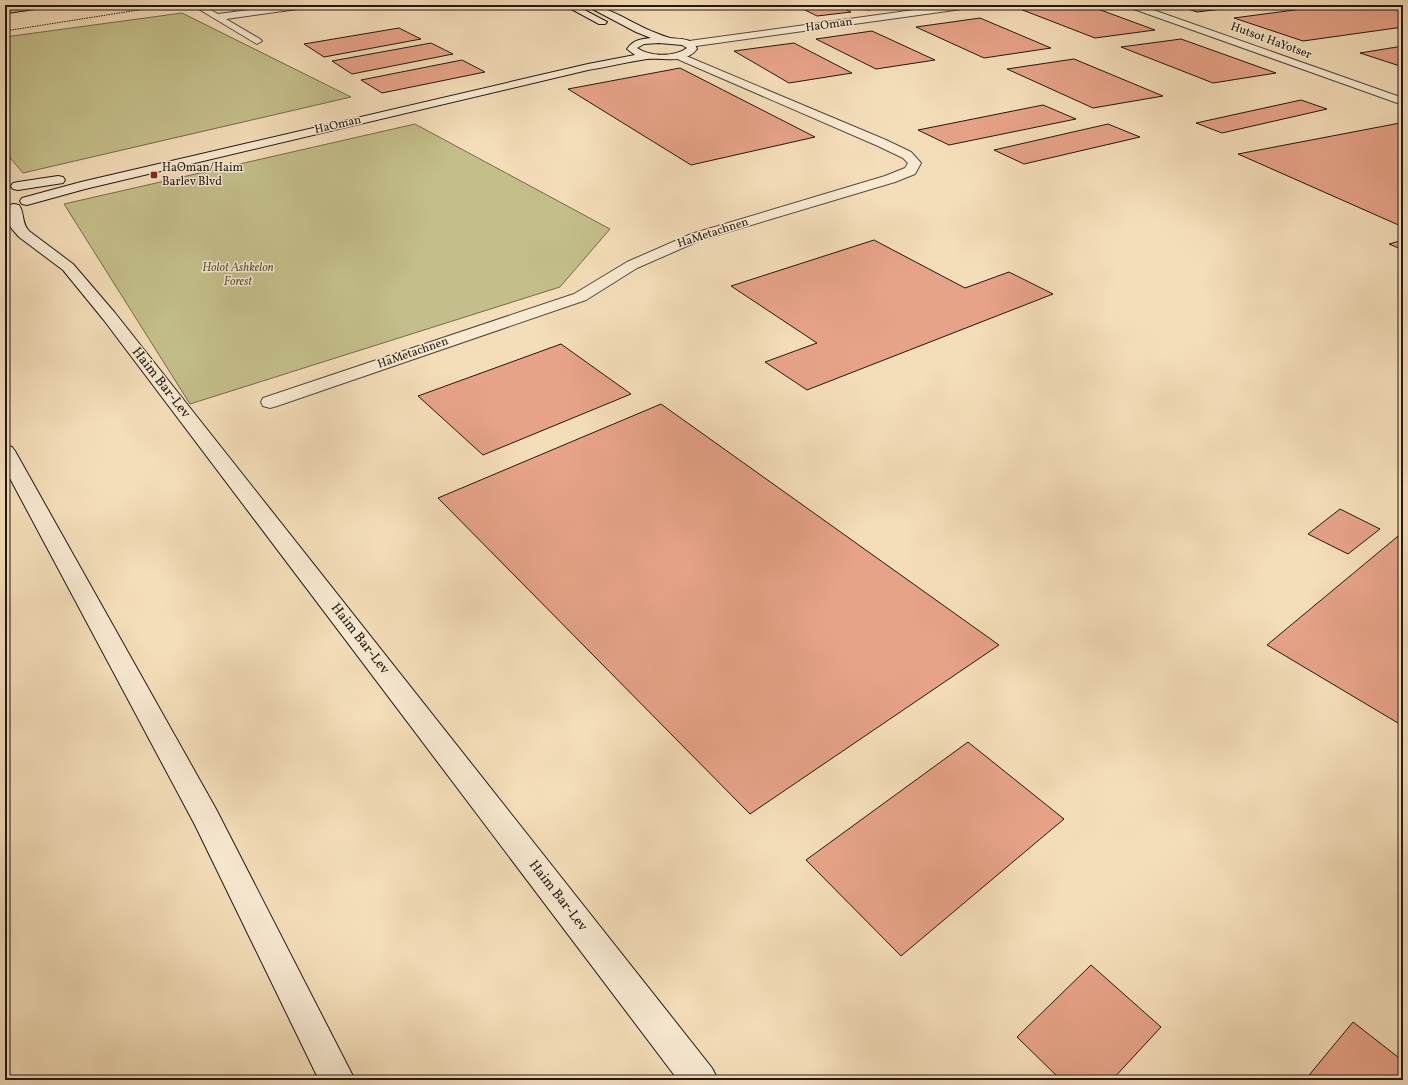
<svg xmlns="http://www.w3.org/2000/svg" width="1408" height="1085" viewBox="0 0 1408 1085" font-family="Vollkorn,serif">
	<rect width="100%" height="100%" fill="#f4deb9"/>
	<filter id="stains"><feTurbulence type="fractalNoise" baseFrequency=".005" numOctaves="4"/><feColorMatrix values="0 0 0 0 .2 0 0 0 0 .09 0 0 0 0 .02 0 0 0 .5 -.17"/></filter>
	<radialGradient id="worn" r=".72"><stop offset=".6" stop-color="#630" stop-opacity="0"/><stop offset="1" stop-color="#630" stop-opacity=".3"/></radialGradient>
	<path fill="#c4bf8a" stroke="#736b4d" d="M182 13 351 97 23 173 5 152V37Z
		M415 124 610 229 560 287 190 404 64 204Z"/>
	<path fill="#e7a388" stroke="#221710" d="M5 5H64L5 14Z
		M229 5H264V6L233 10Z
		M795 5H836L851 12 817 16Z
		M858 5H903L868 10Z
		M1050 5H1087L1155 30 1095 38 1020 9Z
		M1176 5H1256L1197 12Z
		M1332 5H1403V27L1303 41 1234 18Z
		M980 18 1051 48 984 58 916 27Z
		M399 28 421 39 324 57 304 44Z
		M872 31 935 60 876 69 816 39Z
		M1181 39 1276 73 1213 83 1121 47Z
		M431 43 453 54 352 74 332 61Z
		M794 43 852 73 789 83 734 51Z
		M1403 46V67L1360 53Z
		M1074 59 1163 96 1093 108 1007 69Z
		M462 60 485 72 382 93 361 80Z
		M680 68 815 137 691 165 568 89Z
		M1301 100 1327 109 1222 133 1196 123Z
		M1043 105 1076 119 949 145 918 130Z
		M1400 123 1403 124V227L1238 154Z
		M1108 124 1140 137 1024 164 994 150Z
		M874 240 965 288 1009 272 1053 294 807 390 765 362 817 343 731 286Z
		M1403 240V250L1389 244Z
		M561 344 631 394 483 455 418 396Z
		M661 404 999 645 750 814 438 498Z
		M1340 509 1380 529 1348 554 1308 534Z
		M1403 532V726L1267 645Z
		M968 742 1064 819 901 956 806 860Z
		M1091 965 1161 1027 1112 1080H1061L1017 1037Z
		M1353 1022 1403 1061V1080H1305Z"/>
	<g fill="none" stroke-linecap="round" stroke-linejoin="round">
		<defs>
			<path id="street" d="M192 5H202L218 14 286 5H309L305 8 226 19 260 39 262 41 257 44Z
				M950 5H973L969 8 689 47 684 44 689 41Z
				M1127 5H1139L1403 98V105L1128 7Z
				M679 53 886 140 911 152 921 163 915 174 895 182 701 240 637 268 586 300 277 406 270 408 263 406 261 402 263 398 574 294 627 262 691 234 885 176 905 168 908 163 903 158 878 146 675 58 674 56 675 54Z"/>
			<path id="secondary" d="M564 5H575L607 22 605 24H599Z
				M585 5C608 5 634 25 656 33 661 35 666 37 670 38 679 39 694 38 697 49 685 65 663 57 647 59 627 62 607 67 588 70L85 189 27 205 22 204 20 201 22 198 81 182 588 64 635 55 627 49C633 40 641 39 651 38L636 32ZM659 43 682 45 687 48C675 57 650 57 637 48L644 44Z
				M58 176 63 177 65 180 63 183 18 190 13 189 11 186 13 183 18 182Z
				M14 204 19 205C25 214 21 222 29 231L73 264 115 313 712 1068 718 1080H678L103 319 63 270 19 237 12 229 10 226 7 208 9 205Z
				M5 445 12 447 15 451 216 809 355 1080H319L195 825 5 469Z"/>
		</defs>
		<use href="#street" stroke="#56493a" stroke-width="2"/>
		<use href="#secondary" stroke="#221710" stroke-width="2"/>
		<path stroke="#221710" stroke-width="1" stroke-dasharray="1.5 1" stroke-linecap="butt" d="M5 31 170 5"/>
		<use href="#street" fill="#f8ead2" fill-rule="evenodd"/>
		<use href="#secondary" fill="#f8ead2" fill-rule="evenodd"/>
	</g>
	<rect fill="#8f2418" stroke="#f8ead2" stroke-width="1.5" x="150" y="171" width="8" height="8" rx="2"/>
	<g text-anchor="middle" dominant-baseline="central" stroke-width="3" stroke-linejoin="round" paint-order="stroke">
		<g font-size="12" fill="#221710" stroke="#f8ead2">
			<text transform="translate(829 25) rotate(-8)">HaOman</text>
			<text transform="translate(1271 41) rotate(20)">Hutsot HaYotser</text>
			<text transform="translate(338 125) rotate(-13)">HaOman</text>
			<text transform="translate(713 233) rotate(-18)">HaMetachnen</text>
			<text transform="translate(413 353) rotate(-19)">HaMetachnen</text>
		</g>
		<g font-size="12" fill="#221710" stroke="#f8ead2" text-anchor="start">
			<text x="162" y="168">HaOman/Haim<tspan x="162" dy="14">Barlev Blvd</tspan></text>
		</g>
		<g font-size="12" font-style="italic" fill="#5b523b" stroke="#f8ead2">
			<text x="238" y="268">Holot Ashkelon<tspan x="238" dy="14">Forest</tspan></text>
		</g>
		<g font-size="14" fill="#221710" stroke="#f8ead2">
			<text transform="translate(161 383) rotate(52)">Haim Bar-Lev</text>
			<text transform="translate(360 639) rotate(52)">Haim Bar-Lev</text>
			<text transform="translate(558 896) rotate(52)">Haim Bar-Lev</text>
		</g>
	</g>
	<rect width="1408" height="1085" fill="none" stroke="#f4deb9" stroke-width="20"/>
	<rect x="6" y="6" width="1396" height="1073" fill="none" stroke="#221710" stroke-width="2"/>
	<rect x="10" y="10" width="1388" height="1065" fill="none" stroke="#221710"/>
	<rect width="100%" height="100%" filter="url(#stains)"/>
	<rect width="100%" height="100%" fill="url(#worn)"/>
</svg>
